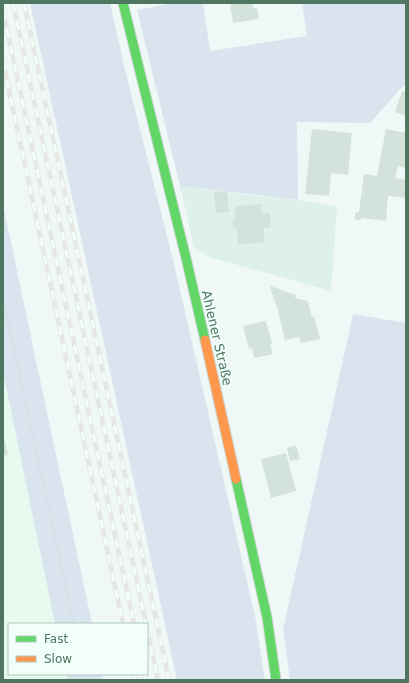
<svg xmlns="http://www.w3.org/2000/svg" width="409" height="683" viewBox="0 0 409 683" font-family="'DejaVu Sans',sans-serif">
	<rect width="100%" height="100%" fill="#eff8f6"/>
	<path fill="#ddf0e9" d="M180 186 246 195 298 200 337 207 331 291 209 257 194 247Z"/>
	<path fill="#e7faf0" d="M3 372 55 624H9V674H66L67 680H3Z"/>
	<path fill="#dae4ef" d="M30 3H110L125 69 174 264 255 616 265 680H177Z
		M174 3H203L210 51 307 36 302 3H406V85H404L370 123 297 122 298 200 180 186 137 10Z
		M3 205 92 624H55L3 372Z
		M353 314 406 323V680H290L283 629Z
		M66 674H102L103 680H67Z"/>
	<path fill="#d3e3dc" d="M230 3H252L253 8H257L259 19 233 23Z
		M402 91 406 92V116L395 112Z
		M312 129 352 133 348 175 331 173 329 196 305 194Z
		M386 129 406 133V168L398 166 395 178 406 180V198L388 196 386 221 361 218V220H355V213L359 212 364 174 377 176Z
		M227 191 229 212 216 213 214 192Z
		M261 204 262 214 270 213 271 227 263 228 265 242 238 245 237 230 233 227V221L235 217V206Z
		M270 286 296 295 295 298 308 301 312 317 314 316 320 339 301 343 299 337 285 340 276 303H275Z
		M266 321 272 343 270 344 273 354 254 358 252 348 249 349 243 326Z
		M3 433 8 455 3 456Z
		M296 445 300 459 290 461 287 448Z
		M286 453 296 491 271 498 261 459Z"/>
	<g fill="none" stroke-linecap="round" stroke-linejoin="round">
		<defs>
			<path id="fast" d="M123 3 186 258 205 340
				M236 479 267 617 276 680"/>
			<path id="slow" d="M205 340 236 479"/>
		</defs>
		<use href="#fast" stroke="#c9d6d1" stroke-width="11"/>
		<use href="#slow" stroke="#c9d6d1" stroke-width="11"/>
		<path stroke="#ccd8d3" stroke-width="2.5" stroke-dasharray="1 3" stroke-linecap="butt" d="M3 300 74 624
			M85 674 87 680"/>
		<use href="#fast" stroke="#63d668" stroke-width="9"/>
		<use href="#slow" stroke="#ff974d" stroke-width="9"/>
		<defs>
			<path id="rail" d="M13 3 146 624
				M24 3 169 680
				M3 11 134 624
				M3 62 123 624
				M147 629 158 680
				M134 674 135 680
				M144 674 146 680"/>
		</defs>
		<use href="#rail" stroke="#e6e6e4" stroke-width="4.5"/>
		<use href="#rail" stroke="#f1fefa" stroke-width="3" stroke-dasharray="9" stroke-linecap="butt"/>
	</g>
	<g text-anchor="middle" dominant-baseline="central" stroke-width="3.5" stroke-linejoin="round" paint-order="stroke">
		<g font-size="13" fill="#4f7661" stroke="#f1fefa">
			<text transform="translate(217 338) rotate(77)">Ahlener Straße</text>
		</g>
	</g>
	<rect width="409" height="683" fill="none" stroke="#4f7661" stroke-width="8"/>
	<rect x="8" y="623" width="140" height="52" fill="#f1fefa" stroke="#b0c8bd"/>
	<rect x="16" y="636" width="20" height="6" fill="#63d668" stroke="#b0c8bd"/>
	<text x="44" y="643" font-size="12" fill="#4f7661">Fast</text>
	<rect x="16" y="656" width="20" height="6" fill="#ff974d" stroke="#b0c8bd"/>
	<text x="44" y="663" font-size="12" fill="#4f7661">Slow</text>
</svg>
